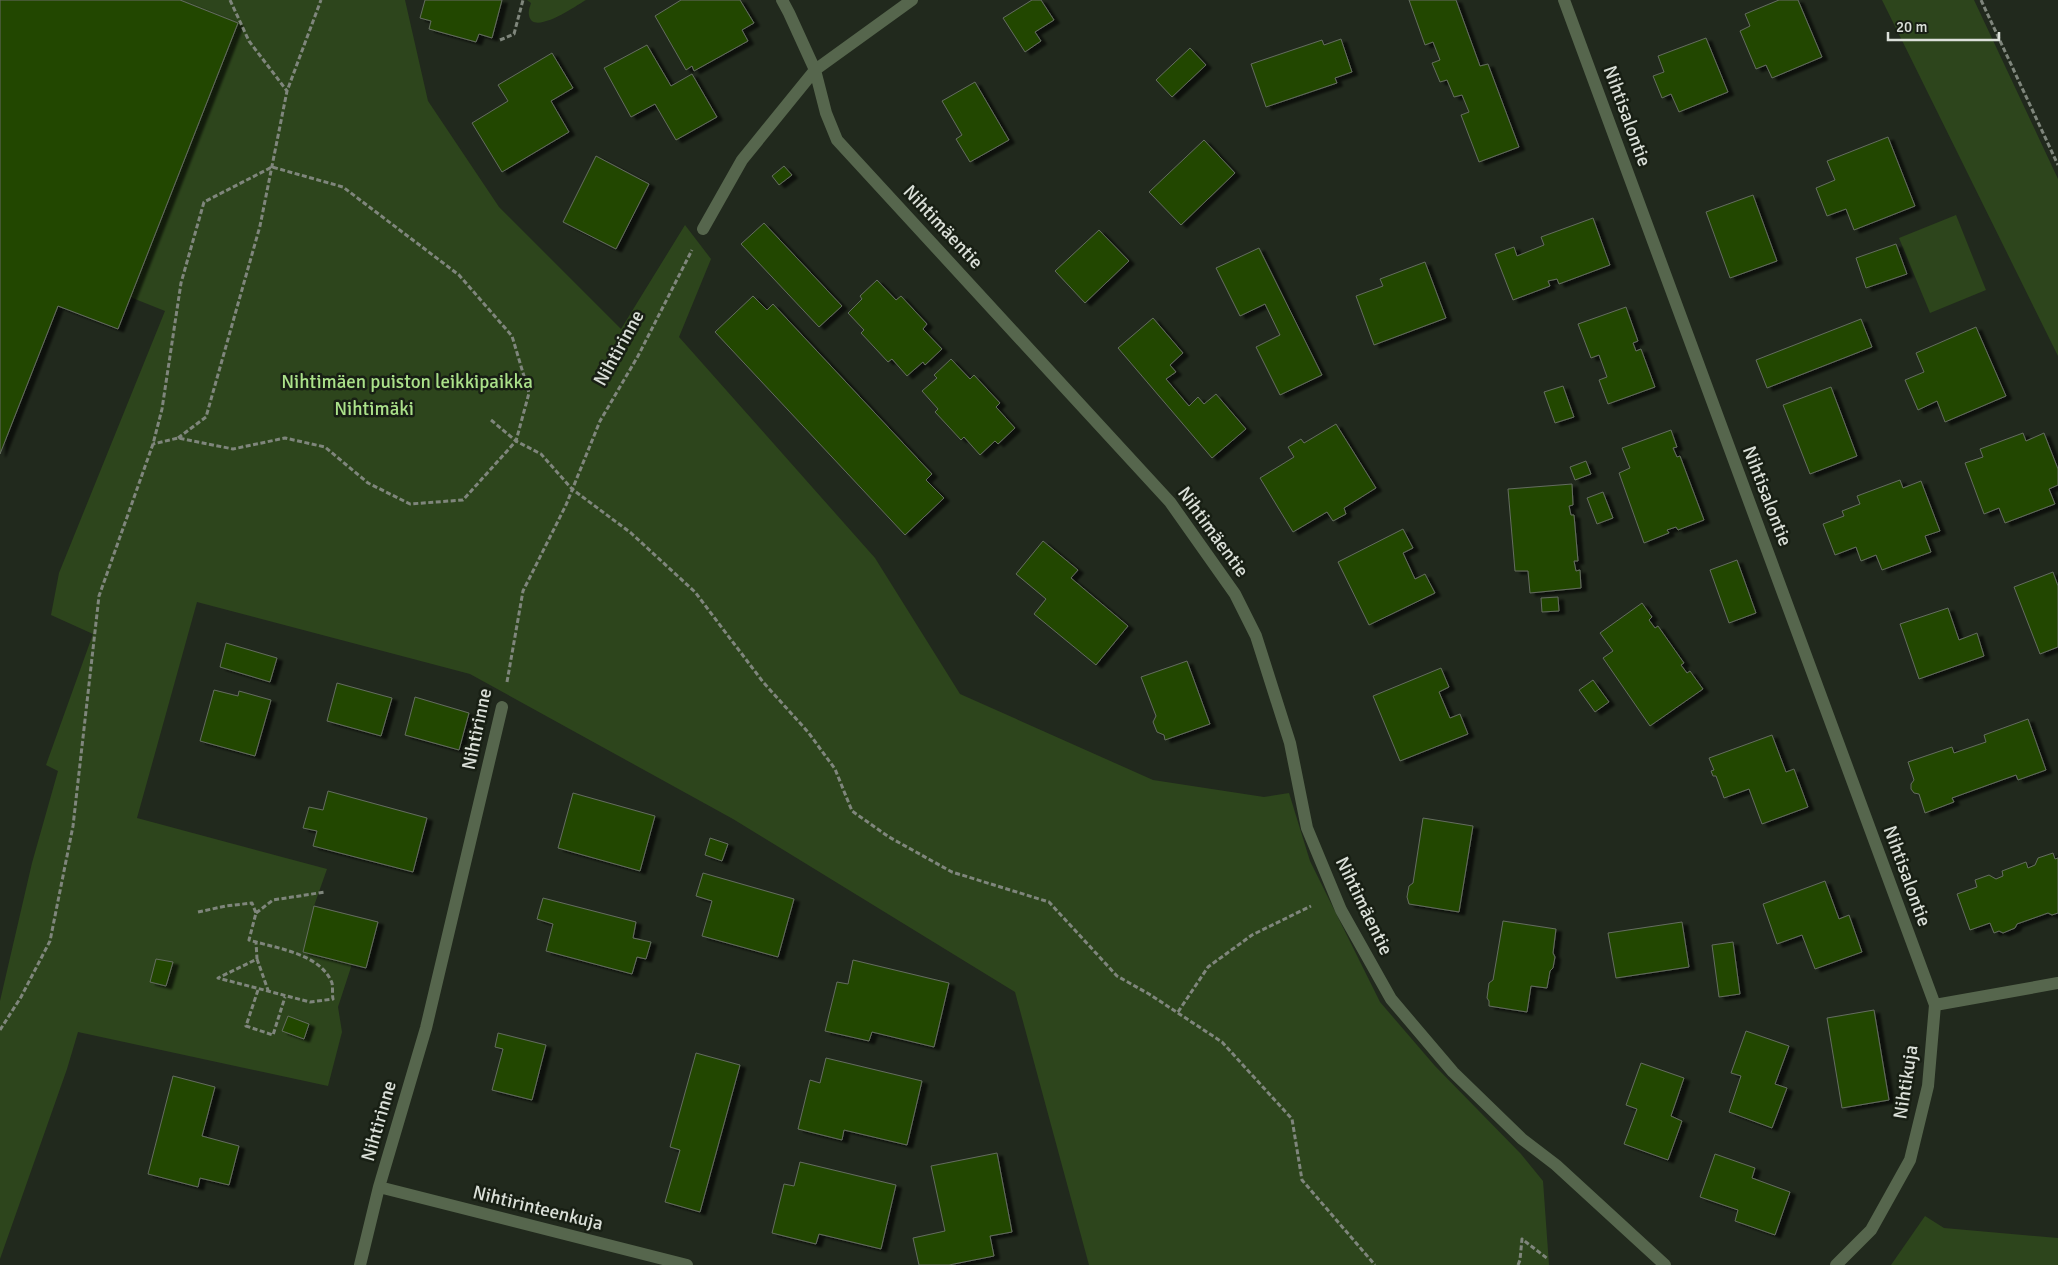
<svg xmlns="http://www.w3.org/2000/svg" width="2058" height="1265" viewBox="0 0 2058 1265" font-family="Signika,sans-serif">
	<defs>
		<filter id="shadow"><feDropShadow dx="5.5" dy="3" stdDeviation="1" flood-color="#0009"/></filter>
	</defs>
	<rect width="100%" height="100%" fill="#21291d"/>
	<path fill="#2d451c" d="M180 0H405L428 101 499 207 621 329 685 225 711 259 679 337 875 558 960 694 1153 780 1264 797 1289 793 1310 861 1380 1002 1435 1066 1521 1154 1543 1181 1549 1265H1089L1015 992 733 819 470 674 197 602 137 818 327 869 314 906 352 964 338 1007 342 1032 328 1086 78 1032 67 1069 0 1259V1001L32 863 58 771 46 765 93 634 51 615 59 573 165 311 130 297 237 23Z
		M527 0H586C577 5 532 37 529 15 528 11 530 7 531 3Z
		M1882 0H1974L2058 179V356Z
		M1956 215 1986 290 1930 313 1899 238Z
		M1925 1216 1944 1228 2058 1238V1265H1891Z"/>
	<path fill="#244605" stroke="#646d5f" filter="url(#shadow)" d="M0 0H180L238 23 118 329 58 306 0 454Z
		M425 0H502L492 38 479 34 476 42 429 29 431 21 420 18Z
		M681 0H740L754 23 742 30 748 41 694 71 692 66 686 70 655 16Z
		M1032 0H1041L1054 20 1035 32 1041 41 1025 52 1003 18Z
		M1409 0H1456L1480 66 1488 64 1519 147 1479 162 1461 115 1469 112 1462 95 1454 97 1447 80 1440 82 1432 63 1440 60 1433 42 1425 45Z
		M1779 0H1798L1822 57 1772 78 1766 65 1756 69 1740 31 1750 26 1745 14Z
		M1706 38 1728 92 1679 112 1671 94 1662 98 1653 76 1664 72 1658 56Z
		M1341 39 1352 72 1335 78 1337 83 1266 107 1251 64 1322 40 1324 45Z
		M647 45 671 86 692 74 717 117 676 140 655 104 631 117 604 68Z
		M1190 48 1206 65 1172 97 1156 80Z
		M552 53 573 88 551 101 569 132 502 172 472 123 508 101 498 85Z
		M975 82 1009 140 970 162 956 139 962 135 942 101Z
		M1888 137 1915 206 1854 230 1846 209 1827 216 1816 188 1835 180 1827 161Z
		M1204 140 1235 173 1181 225 1149 192Z
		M596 156 649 184 616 249 563 222Z
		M784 166 792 175 779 185 772 176Z
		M1753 195 1777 261 1730 278 1706 212Z
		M1593 218 1610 265 1559 284 1557 279 1548 281 1550 286 1513 300 1495 254 1514 247 1517 256 1544 245 1541 237Z
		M764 223 842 306 819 327 741 244Z
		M1099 230 1129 261 1085 303 1055 271Z
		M1896 244 1907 274 1866 288 1856 258Z
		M1259 248 1322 375 1280 395 1256 347 1280 335 1265 304 1240 316 1216 268Z
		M1425 262 1446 318 1374 345 1356 296 1383 286 1380 279Z
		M877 280 896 300 901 296 927 324 923 329 942 349 925 365 923 362 907 376 892 359 888 362 861 333 864 330 848 313 862 299 860 296Z
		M753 296 767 310 773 304 932 474 926 480 944 498 905 535 715 332Z
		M1626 307 1638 341 1633 343 1636 351 1641 349 1655 387 1608 404 1599 380 1607 377 1599 355 1591 358 1578 324Z
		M1153 318 1183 353 1170 365 1176 372 1166 379 1189 406 1198 397 1204 404 1216 394 1246 429 1212 458 1118 348Z
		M1861 319 1872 347 1767 388 1756 360Z
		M1976 327 2006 396 1945 422 1937 401 1918 410 1905 380 1924 372 1916 353Z
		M951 359 970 379 974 375 1000 403 996 407 1015 428 998 444 995 441 980 455 964 437 961 440 935 412 938 409 922 391 937 378 934 375Z
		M1563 386 1574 417 1555 423 1544 392Z
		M1831 387 1857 456 1810 474 1783 405Z
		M1336 424 1376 488 1344 508 1346 514 1333 521 1327 512 1293 532 1260 478 1294 457 1288 447 1301 439 1304 443Z
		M1671 430 1677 447 1673 448 1677 457 1680 456 1704 520 1678 530 1676 527 1667 530 1669 533 1644 543 1619 473 1630 468 1622 448Z
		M2023 433 2026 441 2044 433 2058 469V485L2049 489 2055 504 2005 523 1999 508 1984 514 1965 463 1983 457 1980 449Z
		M1586 461 1591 474 1575 480 1570 467Z
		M1900 480 1903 488 1921 481 1940 531 1925 536 1931 552 1882 570 1876 555 1861 561 1856 547 1835 555 1823 524 1844 516 1842 511 1860 504 1857 496Z
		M1572 484 1573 505 1569 506 1571 515H1574L1578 561H1574L1576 571 1580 570 1581 588 1530 593 1528 571H1515L1508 489Z
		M1603 492 1613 518 1597 524 1587 498Z
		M1403 529 1413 548 1403 553 1415 579 1425 574 1435 593 1369 625 1338 562Z
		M1043 541 1078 570 1071 578 1128 626 1096 665 1034 614 1046 599 1016 574Z
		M1737 560 1756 613 1729 623 1710 570Z
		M2053 572 2058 586V647L2040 654 2014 587Z
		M1558 597 1559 611 1542 612 1541 598Z
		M1642 603 1652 617 1649 620 1655 628 1658 626 1684 663 1681 665 1687 673 1690 671 1703 689 1650 726 1603 658 1613 651 1600 633Z
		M1948 608 1959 640 1977 633 1984 656 1919 679 1900 624Z
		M226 643 277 658 270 682 220 667Z
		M1187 661 1210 724 1165 740 1164 735 1157 732 1153 722 1156 716 1141 677Z
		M1441 668 1449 687 1439 692 1450 718 1460 714 1468 734 1400 761 1373 696Z
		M1593 680 1609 702 1595 712 1579 690Z
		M337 683 392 698 381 736 327 721Z
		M214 690 238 696 239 691 271 700 255 756 200 741Z
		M415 697 469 713 459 750 405 735Z
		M2028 719 2046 770 2018 780 2016 775 2002 780 1952 798 1954 802 1925 813 1919 794 1914 793 1911 789V784L1914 780 1908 762 1952 747 1954 753 1986 742 1984 735Z
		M1772 735 1786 772 1794 769 1808 807 1762 824 1749 789 1724 798 1716 776H1713L1711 771 1714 770 1709 758Z
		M328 791 427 818 413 872 313 846 317 831 303 828 309 807 323 810Z
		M573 793 655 816 640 871 558 848Z
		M1423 818 1473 826 1459 912 1409 904 1407 897 1409 886 1413 883Z
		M710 838 728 844 722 861 705 855Z
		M2053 853 2055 859 2058 858V913L2052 915 2048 913 2017 924 2015 928 2003 933 1999 931 1994 933 1990 923 1970 930 1957 894 1977 887 1975 880 1989 875 1996 879 2003 876 2002 871 2026 862 2028 868 2035 865 2038 858Z
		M703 873 794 899 778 957 702 936 712 901 696 896Z
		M1825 881 1839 919 1849 915 1862 952 1815 969 1802 935 1777 944 1763 904Z
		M543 898 636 922 633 938 651 942 646 959 637 957 632 974 546 951 553 924 537 919Z
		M314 906 378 922 366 968 303 952Z
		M1503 921 1556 929 1553 953 1555 957 1553 968 1550 971 1547 988 1531 986 1527 1012 1489 1006V1001L1487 998 1489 983 1493 980Z
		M1682 922 1689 967 1616 978 1608 933Z
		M1733 942 1740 994 1719 997 1712 945Z
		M156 959 173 962 166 986 150 982Z
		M853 960 949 983 934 1047 872 1032 869 1041 825 1031 837 982 848 984Z
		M1874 1010 1889 1100 1842 1108 1827 1018Z
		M288 1016 309 1024 304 1039 282 1031Z
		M1746 1031 1789 1046 1775 1084 1787 1088 1772 1128 1729 1112 1741 1076 1731 1073Z
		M498 1033 546 1045 532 1100 492 1090 503 1049 495 1047Z
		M696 1053 740 1065 700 1212 665 1202 680 1150 670 1147Z
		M826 1058 922 1081 907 1145 844 1130 842 1140 798 1129 810 1080 820 1083Z
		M1641 1063 1684 1078 1671 1116 1682 1121 1668 1160 1624 1144 1637 1109 1626 1105Z
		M173 1076 215 1087 202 1136 239 1146 229 1185 200 1178 198 1187 148 1174Z
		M997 1153 1012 1232 990 1236 994 1256 949 1265H919L913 1238 945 1231 931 1166Z
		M1715 1154 1755 1168 1752 1178 1790 1192 1775 1235 1735 1221 1738 1210 1700 1197Z
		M800 1162 896 1185 881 1249 819 1234 816 1244 772 1233 784 1184 794 1186Z"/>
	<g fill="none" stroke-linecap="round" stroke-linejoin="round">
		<path stroke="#7f867c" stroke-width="3" stroke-dasharray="5 2.5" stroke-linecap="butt" d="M230 0 249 41 287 91
			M1981 0 2058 165
			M500 40 514 34 523 0
			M491 420 516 441 541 454 572 489 631 533 695 592 763 682 808 732 835 769 852 811 889 837 952 872 1049 902 1117 976 1149 994 1222 1042 1292 1119 1302 1180 1375 1265
			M178 438 206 417 260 226 287 91 321 0
			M507 682 523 591 566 505 600 421 638 356 692 250
			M198 912 226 906 252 903 256 913 249 940 256 942C281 949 321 955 332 983 333 988 332 994 333 999L310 1002 218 978 257 959 256 942
			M256 913 273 900 325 892
			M257 959 269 993
			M258 990 246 1026 273 1035 285 997
			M1178 1012 1208 967 1252 935 1311 906
			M0 1030 21 997 50 941 73 826 99 596 153 444 162 409 181 283 204 202 272 167 343 187 459 275 512 336 529 393 516 441 463 500 410 504 368 483 325 447 285 438 233 449 178 438 153 444
			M1518 1265 1520 1260 1522 1239 1548 1259"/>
		<path stroke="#56664d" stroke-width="12" d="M782 0 789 13 815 70 826 113 837 140 1170 502 1235 594 1256 636 1290 743 1307 828 1341 910 1391 999 1453 1072 1522 1139 1556 1165 1665 1265
			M1564 0 1935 1005
			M703 229 742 160 815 70 912 0
			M379 1187 687 1265
			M360 1265 379 1187 426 1028 502 707
			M1836 1265 1871 1230 1910 1160 1928 1086 1935 1005 2058 983"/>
	</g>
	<g text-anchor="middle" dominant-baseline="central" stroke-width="5" stroke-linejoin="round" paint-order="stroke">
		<g font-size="19" fill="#dbe0d9" stroke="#181f14">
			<text transform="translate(1627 116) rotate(70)">Nihtisalontie</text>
			<text transform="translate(943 227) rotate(47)">Nihtimäentie</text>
			<text transform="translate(619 348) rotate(-61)">Nihtirinne</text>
			<text transform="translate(1767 496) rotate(69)">Nihtisalontie</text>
			<text transform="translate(1213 532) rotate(54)">Nihtimäentie</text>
			<text transform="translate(477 729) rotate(-78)">Nihtirinne</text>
			<text transform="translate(1907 876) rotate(70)">Nihtisalontie</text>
			<text transform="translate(1364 906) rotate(64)">Nihtimäentie</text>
			<text transform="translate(1906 1082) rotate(-81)">Nihtikuja</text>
			<text transform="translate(379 1121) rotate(-74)">Nihtirinne</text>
			<text transform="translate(538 1208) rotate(14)">Nihtirinteenkuja</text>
		</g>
		<g font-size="19" fill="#abe18a" stroke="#181f14">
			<text x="407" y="382">Nihtimäen puiston leikkipaikka</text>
			<text x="374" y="409">Nihtimäki</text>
		</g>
	</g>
	<path d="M1888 32v8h111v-8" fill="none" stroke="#dbe0d9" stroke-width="2.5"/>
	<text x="1896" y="32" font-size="15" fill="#dbe0d9" stroke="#181f14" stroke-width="4" paint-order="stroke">20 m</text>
</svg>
